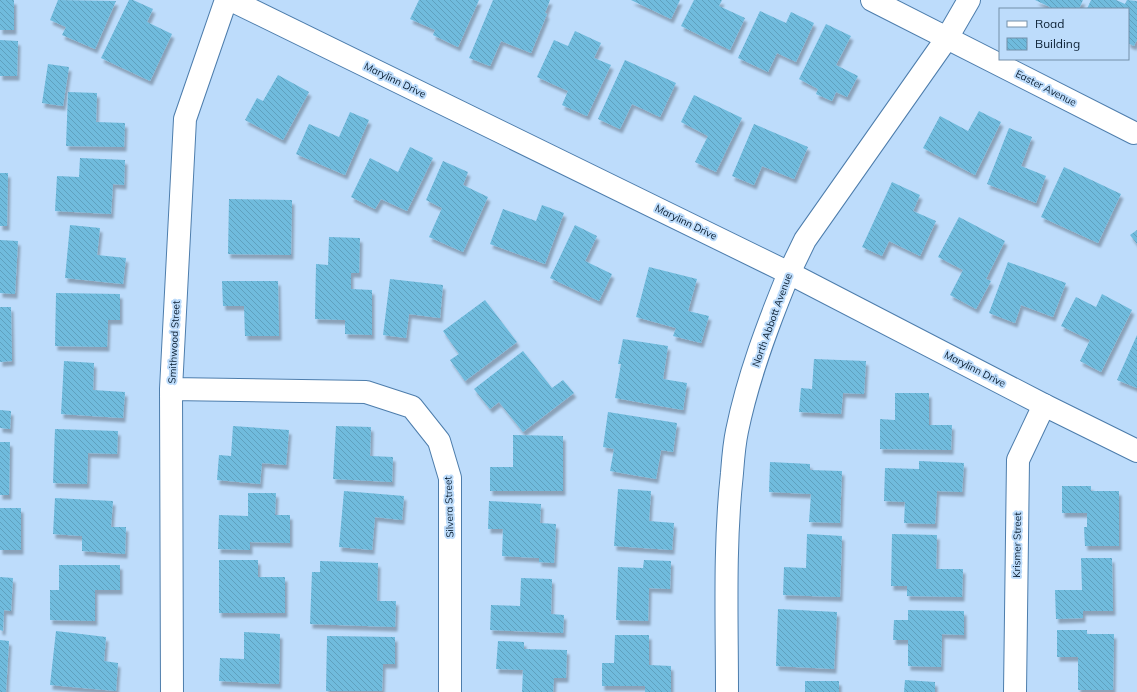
<svg xmlns="http://www.w3.org/2000/svg" width="1137" height="692" viewBox="0 0 1137 692" font-family="Mulish,sans-serif">
	<defs>
		<pattern id="building-back-hatch" width="6" height="6" patternUnits="userSpaceOnUse"><rect width="6" height="6" fill="#6fbbdd"/><path d="M-1 5l2 2M0 0l6 6M5-1l2 2" fill="none" stroke="#5fa0be"/></pattern>
		<filter id="shadow"><feDropShadow dx="2.5" dy="4.5" stdDeviation="1" flood-color="#0004"/></filter>
	</defs>
	<rect width="100%" height="100%" fill="#bddcfb"/>
	<path fill="url(#building-back-hatch)" filter="url(#shadow)" d="M0 0H14V30H0Z
		M58 0 116 1 95 49 62 35 66 27 50 20Z
		M129 0H133L153 9 147 22 172 34 150 81 101 58Z
		M419 0H479L458 47 433 35 435 30 410 19Z
		M493 0H550L545 13 547 14 531 53 501 41 490 66 469 58Z
		M631 0H680L671 19Z
		M694 0H722L719 6 745 18 730 50 681 26Z
		M1035 0H1083L1079 9H1049L1050 7Z
		M1091 0H1116L1125 4 1127 0 1137 1V40L1134 46 1128 43V9H1087Z
		M760 11 786 23 791 12 814 23 796 62 777 53 768 72 738 58Z
		M826 24 851 36 836 65 858 76 847 97 836 92 832 101 816 94 818 89 799 79Z
		M575 31 601 43 594 58 611 65 587 116 562 105 568 91 537 77 554 40 568 46Z
		M0 40 18 41 17 76H0Z
		M625 60 676 83 660 117 632 104 620 129 598 119Z
		M48 64 69 67 63 106 42 103Z
		M278 75 309 92 283 140 245 120 257 98 263 101Z
		M68 92 97 93 96 122 125 123 124 147 66 146Z
		M694 95 742 118 716 172 695 162 708 136 681 122Z
		M979 111 1001 122 975 175 923 148 940 116 968 131Z
		M350 112 369 120 345 175 296 154 309 124 339 137Z
		M754 124 808 147 794 179 762 166 754 185 732 176Z
		M1009 128 1032 137 1021 166 1046 176 1036 203 987 184Z
		M410 147 433 158 407 211 381 199 375 209 351 197 370 158 398 172Z
		M80 158 125 160 124 185 113 184 111 214 55 211 57 176 79 177Z
		M443 161 468 172 463 185 488 197 463 252 429 237 442 208 426 200Z
		M1064 167 1121 194 1098 243 1041 217Z
		M0 173H8L7 226H0Z
		M892 182 920 195 913 211 936 221 920 256 889 241 882 256 862 247Z
		M229 199 292 200 291 255 228 254Z
		M542 205 564 213 545 264 490 244 503 209 536 221Z
		M959 217 1005 241 986 279 991 281 976 309 950 295 963 270 938 257Z
		M70 225 100 228 97 255 126 258 123 284 65 278Z
		M575 225 597 236 585 261 612 274 599 301 550 278Z
		M1137 230V244L1130 235Z
		M329 237 360 238 359 273H351V289L372 290V335L345 334V320L315 319 316 264 328 265Z
		M0 240 18 241 15 294 0 293Z
		M1008 262 1066 283 1053 317 1021 305 1015 323 989 313Z
		M649 267 697 279 688 311 709 316 701 343 673 336 676 328 636 317Z
		M390 279 443 285 440 318 409 314 406 338 383 335Z
		M222 281H278L279 336H245L244 306H223Z
		M56 293 120 294V320H108L107 347 55 346Z
		M1102 294 1132 310 1101 372 1080 361 1090 340 1061 326 1076 297 1096 307Z
		M485 300 517 342 465 381 450 360 459 354 443 331Z
		M0 307H11L12 361 0 362Z
		M1137 335V388L1117 380Z
		M623 339 668 346 663 379 687 383 683 410 615 398 621 364H618Z
		M523 351 552 388 563 380 574 393 523 432 499 402 490 409 474 389Z
		M814 359 866 361 864 394 843 393 841 414 799 412 801 388 812 389Z
		M64 361 94 363 93 390 125 392 123 418 61 414Z
		M895 393H929V425H952L951 450 880 449V419L895 420Z
		M0 410 11 411 10 429 0 428Z
		M608 412 677 423 673 452 661 450 656 479 610 471 614 449 603 447Z
		M233 426 289 430 286 465 262 463 260 484 217 480 219 455 231 456Z
		M336 426 371 427 370 456 393 457 392 482 333 479Z
		M55 429 118 431 117 454 88 453 87 484 53 483Z
		M513 435 563 436V491H490V467H513Z
		M0 442H10L9 495H0Z
		M919 461 964 463 962 492 937 491 935 524 904 523 905 502 884 501 885 468 919 469Z
		M770 462 810 464V470L842 471 840 523 809 522 811 494 769 492Z
		M1062 486H1091V491H1119V546H1085L1084 527H1087V513H1062Z
		M618 489 651 491 649 521 674 523 672 550 614 546Z
		M344 491 404 496 402 520 375 517 372 550 339 547Z
		M248 493H276L275 515H290V543L250 542V550L218 549 219 515 248 516Z
		M55 498 113 501 111 527H126L125 554 82 551V536L53 534Z
		M489 501 541 504 540 523 556 524 554 563 539 562V558L502 556 503 529H488Z
		M0 508H21V550H0Z
		M807 534 842 536 840 597 783 595 784 567 806 568Z
		M892 534 937 535 936 569H963L962 597 907 596V586H891Z
		M1081 558H1112L1113 611H1083V618L1056 619 1055 590H1082Z
		M219 560H258V577H285V613H219Z
		M644 560 671 561 670 589 649 588 648 621 616 620 618 567 643 568Z
		M320 561 378 563 377 601H396L395 627 310 624 312 572H320Z
		M59 565H120V590H95V621L50 620V590H59Z
		M0 577 13 578 11 611 4 610 3 631 0 630Z
		M521 578 552 579 551 614 564 615 563 633 490 630 491 605 520 606Z
		M778 609 837 612 834 669 776 666Z
		M908 610 964 611V635L942 634 941 667 908 666V640H893L894 620H908Z
		M1057 630H1087V634H1114L1113 690H1078V657H1057Z
		M56 631 106 637 104 661 118 663 116 691 50 685Z
		M244 632 280 634 279 684 219 681 220 658 244 659Z
		M615 635H649V665L671 666V692H645V686H602V663H614Z
		M327 636 395 637V664H383L382 691H326Z
		M0 640 9 641 6 692H0Z
		M498 641 524 642V649L567 650 566 678H554L553 692H522L523 670 496 669Z
		M905 680 935 682V692H904Z
		M805 681H839V692H805Z"/>
	<g fill="none" stroke-linecap="round" stroke-linejoin="round">
		<defs>
			<path id="street" d="M872 0 1134 133
				M789 273 805 240 947 38 969 0
				M171 389 366 392 412 407 439 441 450 478V692
				M172 692 171 389 185 119 226 0
				M1015 692 1018 460 1044 405"/>
			<path id="secondary" d="M231 0 789 273 1044 405 1137 451
				M727 692C727 619 724 546 732 473 733 460 734 445 737 431 748 377 768 324 789 273"/>
		</defs>
		<use href="#street" stroke="#4d7dac" stroke-width="24"/>
		<use href="#secondary" stroke="#4d7dac" stroke-width="24"/>
		<use href="#street" stroke="#fff" stroke-width="22"/>
		<use href="#secondary" stroke="#fff" stroke-width="22"/>
	</g>
	<g text-anchor="middle" dominant-baseline="central" stroke-width="4" stroke-linejoin="round" paint-order="stroke">
		<g font-size="10" fill="#091d30" stroke="#bddcfb">
			<text transform="translate(395 80) rotate(26)">Marylinn Drive</text>
			<text transform="translate(1046 88) rotate(27)">Easter Avenue</text>
			<text transform="translate(686 222) rotate(26)">Marylinn Drive</text>
			<text transform="translate(772 320) rotate(-70)">North Abbott Avenue</text>
			<text transform="translate(174 342) rotate(-87)">Smithwood Street</text>
			<text transform="translate(975 369) rotate(27)">Marylinn Drive</text>
			<text transform="translate(449 507) rotate(-92)">Silvera Street</text>
			<text transform="translate(1017 545) rotate(-89)">Krismer Street</text>
		</g>
	</g>
	<rect x="999" y="8" width="130" height="52" fill="#bddcfb" stroke="#7590aa"/>
	<rect x="1007" y="21" width="20" height="6" fill="#ffffff" stroke="#7590aa"/>
	<text x="1035" y="28" font-size="12" fill="#091d30">Road</text>
	<rect x="1007" y="38" width="20" height="12" fill="url(#building-back-hatch)" stroke="#7590aa"/>
	<text x="1035" y="48" font-size="12" fill="#091d30">Building</text>
</svg>
